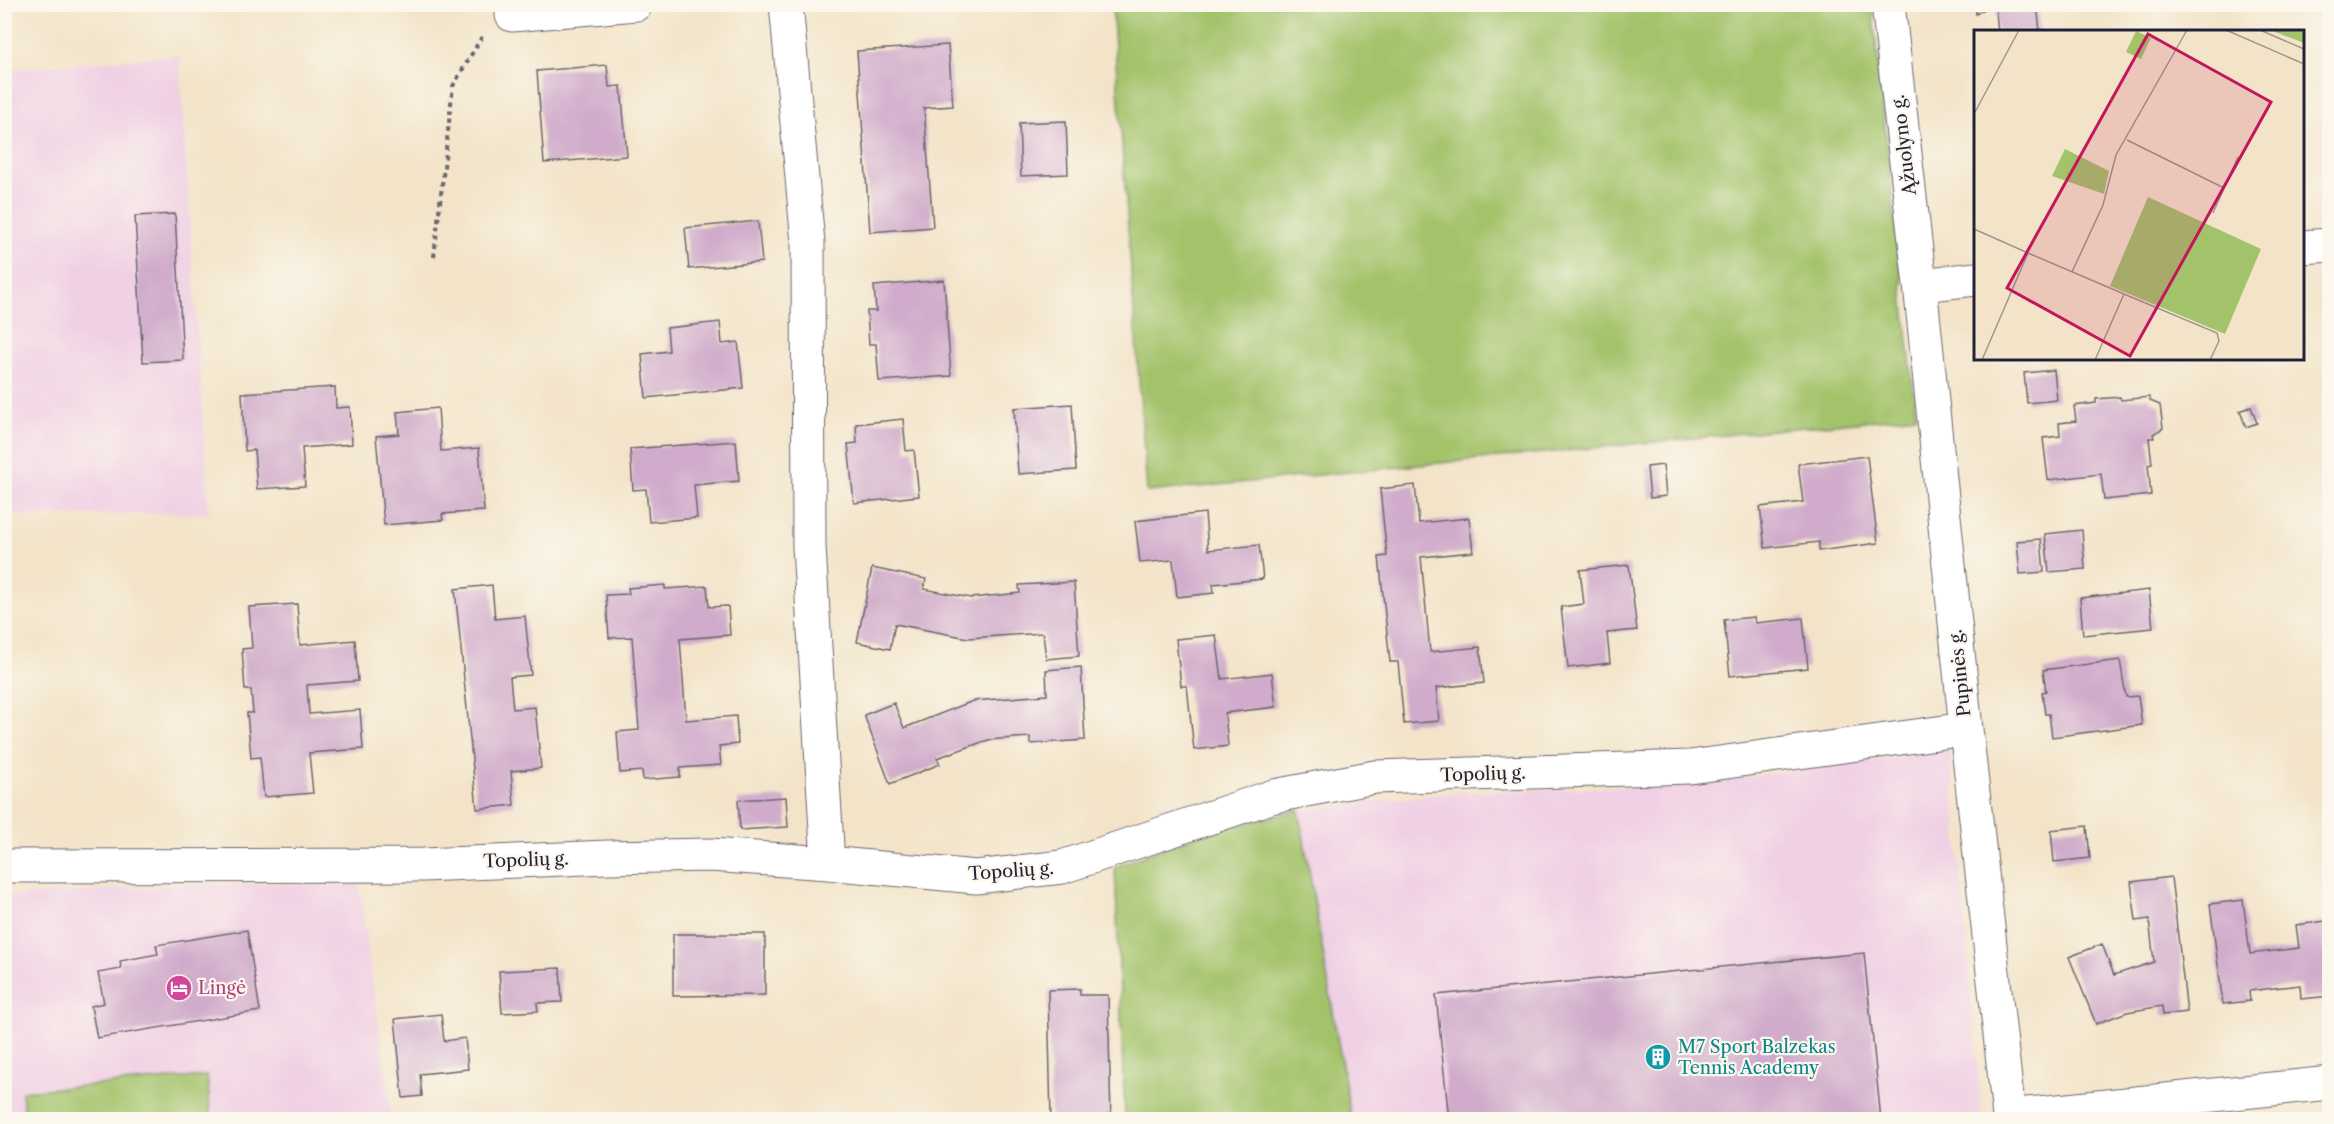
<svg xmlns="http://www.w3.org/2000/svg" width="2334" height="1124" viewBox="0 0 2334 1124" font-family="'Libre Caslon Text',serif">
	<rect width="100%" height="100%" fill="#fbf7ec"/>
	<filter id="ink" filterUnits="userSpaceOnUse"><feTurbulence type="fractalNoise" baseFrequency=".0167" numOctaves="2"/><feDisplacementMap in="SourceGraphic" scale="12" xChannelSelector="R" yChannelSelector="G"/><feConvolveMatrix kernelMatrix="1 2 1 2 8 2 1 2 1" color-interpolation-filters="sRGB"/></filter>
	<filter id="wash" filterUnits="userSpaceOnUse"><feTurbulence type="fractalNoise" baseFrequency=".008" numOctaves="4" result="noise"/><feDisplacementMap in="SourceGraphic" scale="24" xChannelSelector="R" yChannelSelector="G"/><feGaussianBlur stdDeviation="1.35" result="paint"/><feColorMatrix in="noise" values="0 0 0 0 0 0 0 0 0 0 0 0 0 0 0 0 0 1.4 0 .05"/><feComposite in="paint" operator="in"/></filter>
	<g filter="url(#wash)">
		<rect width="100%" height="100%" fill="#f3e4c9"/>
		<path fill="#f0d0e4" d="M179 55 209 513 5 516V70Z
			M1950 749 1982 1119H1351L1299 810 1449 793 1687 785Z
			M203 883 359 885 392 1119 5 1120V897Z"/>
		<path fill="#a3c36b" stroke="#627253" stroke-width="1.5" d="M1112 5H1872L1916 416 1147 492Z
			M1299 810 1351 1119H1125L1115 867 1196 836Z
			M207 1076 211 1119H24L22 1091Z"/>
		<g id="blocks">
			<path fill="#d0abcb" d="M1975 4H1993L1976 14Z
				M1995 4H2037L2040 32H1998Z
				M948 45 953 106 924 108 933 227 870 232 857 51Z
				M607 65 609 87 621 86 627 156 544 163 537 71Z
				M1066 121 1068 174 1021 176 1019 123Z
				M175 214 183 360 143 362 135 216Z
				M758 221 762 262 689 269 685 228Z
				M944 280 951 376 879 381 876 344H869L867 311H876L874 286Z
				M720 322 722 344 738 342 743 388 646 398 642 354 669 351 667 328Z
				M2054 370 2057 400 2027 403 2024 373Z
				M335 387 336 408 350 407 352 444 302 448 305 486 257 489 254 450 245 451 242 393Z
				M2120 397 2121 400 2149 397 2150 401 2160 405 2163 428 2153 434 2154 438H2149L2152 464 2148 465 2151 495 2104 500 2101 474 2048 480 2043 438 2060 436 2059 423 2076 421 2074 406 2096 403V399Z
				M1072 404 1076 470 1018 474 1014 408Z
				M2251 407 2257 423 2246 427 2240 411Z
				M438 408 441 451 479 448 484 511 442 514 443 520 384 525 376 436 399 434 397 412Z
				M903 419 906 451 914 450 919 496 854 503 848 444 857 443 856 424Z
				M736 441 739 481 694 485 697 518 649 522 646 489 633 490 630 449Z
				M1867 456 1878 543 1819 551V542L1765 548 1760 507 1803 502 1798 464Z
				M1663 465 1666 496 1650 498 1647 467Z
				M1415 485 1419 523 1469 518 1473 552 1421 557 1430 652 1480 647 1484 683 1436 688 1439 721 1404 724 1398 662H1390L1379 557 1387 556 1380 489Z
				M1205 513 1208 550 1259 545 1263 579 1213 584 1214 593 1177 597 1173 560 1140 563 1135 521Z
				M2082 530 2085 569 2049 572 2045 534Z
				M2041 539 2044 572 2020 574 2017 541Z
				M1629 565 1637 630 1607 633 1610 663 1568 668 1561 607 1584 604 1580 570Z
				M872 568 926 579 924 589 971 598 1020 593 1019 585 1074 582 1079 656 1046 659 1043 633 968 638 895 624 890 649 857 642Z
				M492 585 495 619 525 616 531 675 510 677 513 709 535 707 541 768 511 771 514 805 477 809 455 589Z
				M665 585V589L707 586 709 607 728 606 730 635 680 639 686 720 736 716 738 744 719 746 721 765 680 768V777L643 780 642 771 620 773 617 732 639 730 632 637 609 638 606 595 629 594 628 588Z
				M2149 590 2153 628 2083 635 2080 598Z
				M297 604 300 645 355 640 358 681 307 685 309 714 360 710 363 749 309 753 313 793 264 797 260 757 251 758 247 713H253L251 690H245L242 649 252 648 249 607Z
				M1754 617 1755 623 1803 618 1808 668 1730 676 1724 620Z
				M1216 635 1222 679 1272 673 1276 707 1225 713 1228 746 1194 750 1187 686H1181L1176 639Z
				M2120 660 2126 697 2138 696 2142 725 2052 737 2049 714H2045L2042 692 2046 691 2043 670Z
				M1081 667 1085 740 1030 744V737L988 740 937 758 940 764 890 784 864 715 894 703 904 728 973 701 1047 695 1046 670Z
				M786 797 788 827 740 830 738 800Z
				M2087 826 2090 858 2054 862 2051 830Z
				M2171 877 2187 1012 2163 1015 2162 1006 2127 1012 2096 1024 2069 957 2102 944 2114 975 2154 962 2149 919 2136 921 2131 882Z
				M2243 900 2250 954 2299 948 2296 925 2326 921 2330 949V996L2301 999 2300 985 2249 991 2250 1001 2223 1004 2210 904Z
				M247 930 260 1011 97 1038 91 1006 104 1003 98 973 121 969 120 961 158 954 156 945Z
				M673 934H765V995L673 996Z
				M1864 953 1881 1120H1449L1436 995Z
				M560 968 562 1002 537 1003 538 1011 502 1013 499 971Z
				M1080 989V995H1108L1111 1120H1051L1048 990Z
				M441 1014 444 1041 465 1038 468 1069 420 1074 422 1096 403 1098 395 1019Z"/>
		</g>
	</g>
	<g filter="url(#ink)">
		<use href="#blocks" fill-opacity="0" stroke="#6b666d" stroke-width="1.5"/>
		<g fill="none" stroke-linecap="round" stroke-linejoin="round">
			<defs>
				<path id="minor" d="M786 4 808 243 809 547 828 863
					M1888 4 1920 285
					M512 15 636 4
					M2302 247 2330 245
					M1976 279 1920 285 1966 729 2009 1116
					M4 866 423 865 608 857 710 855 828 863 976 877 1062 867 1274 796 1375 777 1690 767 1966 729
					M2009 1120V1116L2330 1083"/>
			</defs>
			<use href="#minor" stroke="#6b666d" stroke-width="35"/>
			<path stroke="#6b666d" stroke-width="4" stroke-dasharray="4.5 4.5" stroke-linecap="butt" d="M434 257 453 86 484 33"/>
			<use href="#minor" stroke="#fff" stroke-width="33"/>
		</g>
	</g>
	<defs>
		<symbol id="hotel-disc" viewBox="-11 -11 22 22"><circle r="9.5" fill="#d1479c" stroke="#fbf7ec"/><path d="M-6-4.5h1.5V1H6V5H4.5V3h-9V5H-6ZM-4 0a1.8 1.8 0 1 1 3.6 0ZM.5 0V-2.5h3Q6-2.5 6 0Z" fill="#fff"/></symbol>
		<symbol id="building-disc" viewBox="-11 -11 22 22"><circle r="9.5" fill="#0f9aa8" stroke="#fbf7ec"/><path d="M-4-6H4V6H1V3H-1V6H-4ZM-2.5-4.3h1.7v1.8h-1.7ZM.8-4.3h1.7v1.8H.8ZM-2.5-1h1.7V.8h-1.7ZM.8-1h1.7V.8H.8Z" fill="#fff"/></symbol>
	</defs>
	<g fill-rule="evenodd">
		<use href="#hotel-disc" x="164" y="973" width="30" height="30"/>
		<use href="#building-disc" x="1643" y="1042" width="30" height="30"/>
	</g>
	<g text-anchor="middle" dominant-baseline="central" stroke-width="4.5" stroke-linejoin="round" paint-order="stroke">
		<g font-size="18" fill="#22223b" stroke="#fbf7ec">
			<text transform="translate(1904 145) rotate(-97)">Ąžuolyno g.</text>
			<text transform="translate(1960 673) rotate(-96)">Pupinės g.</text>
			<text transform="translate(1483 774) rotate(-2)">Topolių g.</text>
			<text transform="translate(526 860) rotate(-2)">Topolių g.</text>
			<text transform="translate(1011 871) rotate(-4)">Topolių g.</text>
		</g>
		<g font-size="18" fill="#b23c85" stroke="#fbf7ec" text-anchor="start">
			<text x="198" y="988">Lingė</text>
		</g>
		<g font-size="18" fill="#0d838f" stroke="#fbf7ec" text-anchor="start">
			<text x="1678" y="1047">M7 Sport Balzekas<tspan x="1678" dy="21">Tennis Academy</tspan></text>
		</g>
	</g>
	<g transform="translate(1974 30)">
		<rect width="330" height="330" fill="#f3e4c9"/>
		<path d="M296 0H330V13ZM162 1 177 8 167 29 152 22ZM91 119 135 141 130 164 78 146ZM174 167 287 219 251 304 136 256Z" fill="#a3c36b"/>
		<path fill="none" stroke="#9f9690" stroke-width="1.5" d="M252 0 330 34M286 0 330 19M0 84 45 0M153 110 250 158M239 183 264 127M0 199 54 223 8 330M54 223 150 264 121 330M98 242 129 175 142 125 213 0M150 264 243 303 245 311 236 330"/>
		<path fill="#c2185b" fill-opacity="0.15" stroke="#c2185b" stroke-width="3" d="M174 4 297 72 156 326 33 258Z"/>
		<rect width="330" height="330" fill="none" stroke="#22223b" stroke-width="3"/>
	</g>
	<rect width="2334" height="1124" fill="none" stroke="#fbf7ec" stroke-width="24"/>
</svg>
